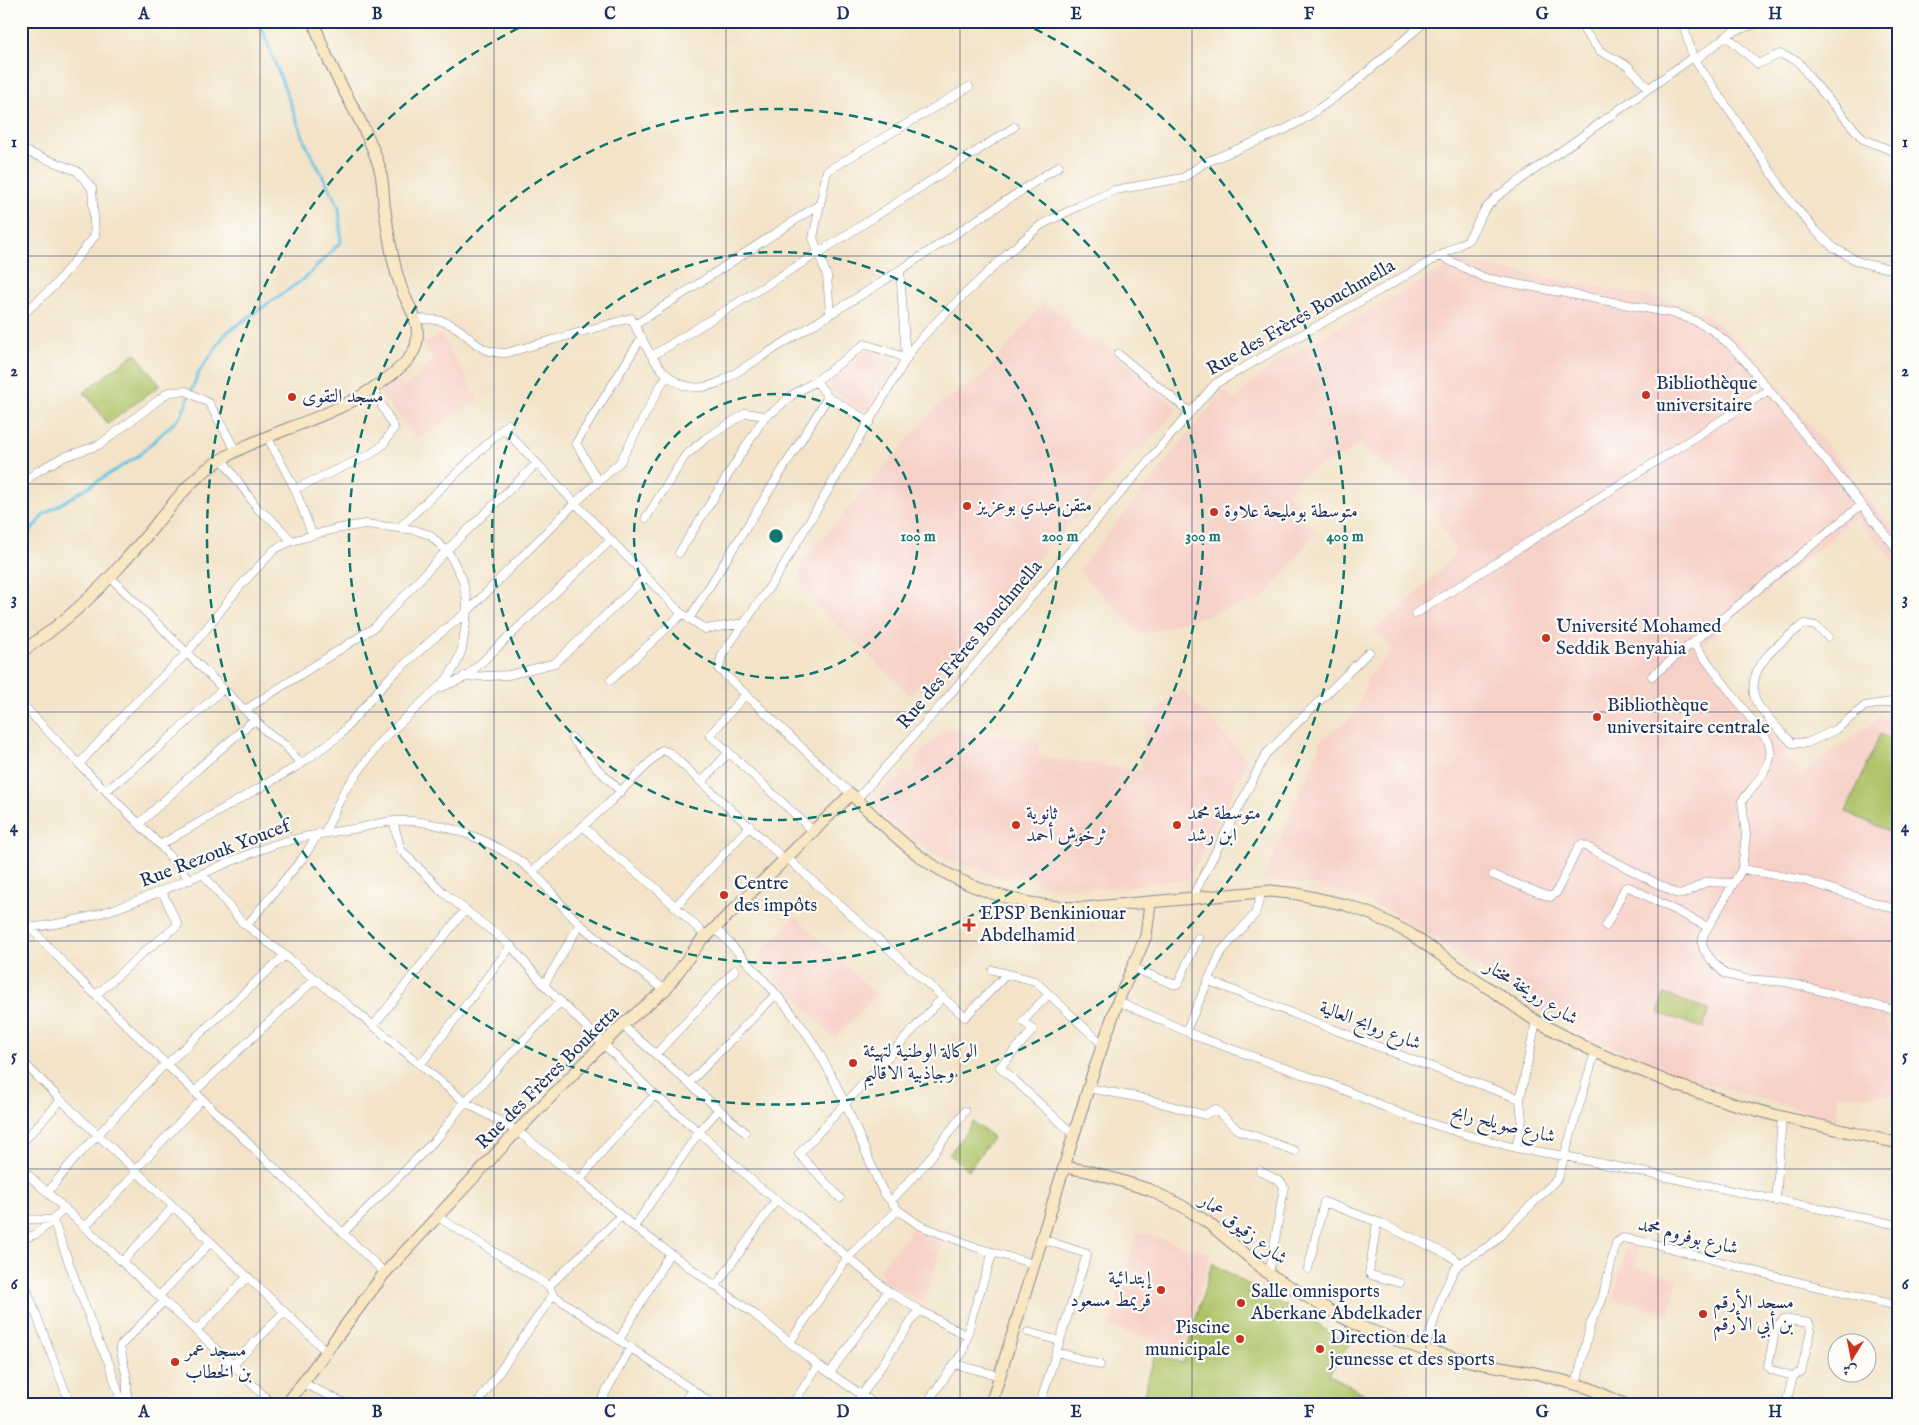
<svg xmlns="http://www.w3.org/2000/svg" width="1919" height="1425" viewBox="0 0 1919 1425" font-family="'IM FELL English',Amiri,serif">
	<rect width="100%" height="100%" fill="#fdfcf7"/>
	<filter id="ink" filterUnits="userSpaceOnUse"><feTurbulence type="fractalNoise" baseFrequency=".02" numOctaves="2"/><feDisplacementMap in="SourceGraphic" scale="10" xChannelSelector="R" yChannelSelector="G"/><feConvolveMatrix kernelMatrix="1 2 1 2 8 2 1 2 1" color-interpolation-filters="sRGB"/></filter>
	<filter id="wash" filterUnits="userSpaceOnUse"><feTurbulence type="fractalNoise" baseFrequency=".0096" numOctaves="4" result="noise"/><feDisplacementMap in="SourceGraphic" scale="20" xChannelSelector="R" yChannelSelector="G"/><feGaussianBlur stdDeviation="1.12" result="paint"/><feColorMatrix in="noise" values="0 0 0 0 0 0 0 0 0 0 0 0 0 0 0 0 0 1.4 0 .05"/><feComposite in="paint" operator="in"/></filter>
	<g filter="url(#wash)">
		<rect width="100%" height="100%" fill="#f3e3c8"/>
		<path fill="#f7d1c8" d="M1458 261 1660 298 1707 315 1750 350 1898 535V567L1856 517 1703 645 1801 775 1881 716 1898 724V924L1889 959 1886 1026 1897 1045V1095H1837L1838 1120 1701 1082 1593 1040 1537 1008 1453 950 1391 911 1322 886 1263 880 1323 738 1355 715 1367 680 1393 649 1375 631 1400 610 1456 554 1432 503 1360 444 1346 455 1306 472 1288 493 1305 508 1300 516 1317 531 1263 599 1141 634 1078 571 1221 393 1225 391 1235 400 1248 386 1274 364Z
			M1043 303 1070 321 1068 325 1088 340 1105 346 1178 409 1139 452 1135 450 923 688 918 684 910 695 802 592 800 570 804 560 938 405 984 375Z
			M441 334 479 400 417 439 379 393 398 381 406 386 422 373 420 370 434 360 423 344Z
			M869 350 896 361 870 414 829 389 827 379Z
			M1183 689 1248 761 1189 879 1135 885 1126 890 1036 885V878L1005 877 948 860 914 842 875 809V799L893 780H898L899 771 913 774 917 756 946 728 1040 742 1039 756 1141 771 1145 721Z
			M795 916 876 995 834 1039 757 956Z
			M911 1228 942 1243 930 1287 924 1303 882 1280 880 1267 908 1236Z
			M1137 1232 1211 1253 1183 1353 1156 1345 1157 1341 1110 1327Z
			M1632 1245 1639 1247 1635 1267 1678 1278 1669 1314 1613 1299 1626 1247Z"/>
		<path fill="#afc266" stroke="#657862" d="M135 353 160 385 108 424 84 392Z
			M1880 734 1898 742 1897 835 1846 812Z
			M1664 994 1709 1010 1703 1028 1658 1013Z
			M973 1122 993 1137 969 1170 949 1155Z
			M1212 1263 1350 1344 1329 1374 1366 1395 1365 1404H1141L1155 1355 1183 1363Z"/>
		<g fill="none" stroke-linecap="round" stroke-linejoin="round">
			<path stroke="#66c4e4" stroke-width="3" d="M21 544 43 515 138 456 181 416 199 372 226 333 305 278 341 242 339 206 307 147 259 21"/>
		</g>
	</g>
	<g filter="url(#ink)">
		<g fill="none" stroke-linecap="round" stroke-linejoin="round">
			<defs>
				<path id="minor" d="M1581 21 1585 32 1600 51 1628 66 1648 88
					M1682 21 1693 57 1792 203 1815 230 1833 247 1857 261 1870 265 1898 270
					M1727 36 1758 64 1780 54 1798 61 1810 78 1863 139 1898 153
					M1695 60 1732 32 1764 21
					M1440 256 1485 278 1677 314 1693 320 1712 330 1730 345 1746 362 1898 550
					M900 270 906 360
					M830 314 827 276 813 238 827 171 969 87
					M21 316 54 286 95 236 92 188 77 171 25 151
					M417 319C429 319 440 319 452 325 474 337 475 353 506 353L631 318C651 356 672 407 724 380L882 282 1059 166
					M635 325 820 204
					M1118 354 1190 412
					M652 356 834 243 1014 127
					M816 381 828 397 870 422
					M503 428 681 613 705 629 745 623
					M268 438 295 489 312 534
					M222 459 258 509 272 520 292 541
					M598 481 576 443 642 337
					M21 484 38 471 61 458 99 445 169 392 186 391 209 403 236 451
					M295 489 371 454 383 445 394 428 373 389
					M646 518 685 456 705 439 746 413 765 416 774 411 792 395 816 381 865 344 898 355 906 360
					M400 527 508 424
					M679 553 765 416
					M110 577 270 735 285 745 301 764
					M1415 614 1769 390
					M689 619 828 397
					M1828 637 1816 626 1804 624C1782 641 1745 666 1755 699 1757 707 1784 735 1792 743H1807L1835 730 1865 706 1891 702 1898 705
					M1693 643 1768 741C1778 764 1755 783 1742 801L1746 835 1742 869 1803 880 1898 910
					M464 676 466 677 611 540
					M1652 676 1861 505
					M611 680 682 614
					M442 687 466 677 509 675 555 663 646 577
					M745 695 710 735 813 831
					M21 703 79 764 160 845 190 880
					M245 710 375 627 446 551 537 463
					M572 738 596 767 620 791
					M79 764 130 708 187 653 241 585 275 549 292 541 335 529 365 524 415 530 430 535 450 555 462 578 467 600 466 623 462 649 456 665 446 680 382 740 344 791 325 832
					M702 782 729 752
					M106 791 162 745 223 689
					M851 794 719 669 722 655 777 576 914 346 941 317 1009 252 1041 225 1079 206 1115 190 1183 178 1204 163 1286 129 1307 117 1352 85 1426 21
					M856 800 942 704 1058 565 1215 384 1468 240 1484 211 1495 198 1693 57
					M393 821 401 850 444 893 511 946 544 985 655 1095 699 1132 758 1186 800 1217 888 1291 919 1310 967 1336
					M139 824 199 768 255 719
					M583 826 613 854 656 888 705 935
					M160 845 301 764 340 735 389 678 433 639 467 612 575 503 620 462 661 385 668 375
					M786 857 965 1017 1007 974
					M1742 869 1704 934 1702 943 1704 950 1713 962 1725 974 1746 979 1786 982 1898 1011
					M533 871 609 803 662 750 670 753 784 859
					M203 874 241 921 352 1008 465 1102 517 1131 580 1180 634 1227 754 1314 818 1365 875 1404
					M1493 875 1550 897 1556 893 1579 846 1583 845 1675 893 1683 894 1706 882 1733 883
					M1192 898 1266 754 1369 652
					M675 907 750 826
					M247 925 302 859 319 833
					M1606 926 1625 888 1629 887 1708 927
					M30 927 74 974 202 1099 385 1273
					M21 928C107 923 179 881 257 851 288 838 320 834 353 829 366 827 380 822 394 821 432 818 480 836 512 856 541 873 556 903 581 925 607 948 637 969 665 990
					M715 928C750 965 786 1001 813 1043 840 1086 858 1134 878 1181L884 1193 898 1210 919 1225 978 1248 1034 1264
					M1133 968 1173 984H1178L1198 938
					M993 970 1035 981 1103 1045
					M1209 981 1418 1062 1520 1099
					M544 985 580 924
					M1049 994 1023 1021 1033 1030 1000 1067 1074 1135
					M96 995 144 952 178 925 162 892
					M1118 1001 1201 1038 1330 1084 1404 1115 1467 1135 1516 1148 1565 1156 1898 1225
					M622 1025 745 1132
					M373 1026 465 910
					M1186 1031 1221 952 1255 914 1262 891
					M656 1054 735 970
					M21 1060 61 1100 327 1352
					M167 1064 285 955
					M420 1065 511 946
					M689 1083 776 994
					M1088 1088 1142 1098 1205 1115 1215 1109 1238 1130 1295 1151
					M194 1092 315 979
					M21 1144 61 1100
					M1516 1148 1522 1120 1520 1099 1536 1021
					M21 1168 233 1365 272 1404
					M135 1170 202 1099
					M1260 1171 1281 1182 1284 1187 1269 1274
					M580 1180 606 1147 655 1095
					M48 1192 71 1163 166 1063
					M840 1198 799 1154 943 997
					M891 1201 927 1162 965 1111
					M1776 1201 1782 1117
					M438 1217 549 1286 553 1295 713 1404
					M21 1219 53 1220 98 1341 109 1363 122 1404
					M1377 1222 1369 1273 1371 1275 1400 1283
					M85 1227 137 1172
					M634 1227 699 1132 719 1109
					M343 1233 438 1137 465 1102 560 1002
					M21 1239 37 1234 65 1208
					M122 1262 173 1207
					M1308 1269 1324 1202 1380 1223 1449 1255 1460 1263
					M21 1274 70 1404
					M549 1286 621 1216
					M716 1286 776 1200
					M159 1296 211 1242
					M21 1314 34 1309
					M196 1331 247 1277
					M1028 1332 1060 1341
					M619 1340 670 1253
					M790 1342 848 1257 898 1210
					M1424 1350 1443 1294 1454 1270 1460 1263 1491 1245 1558 1178 1595 1052
					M1057 1352 1100 1365
					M954 1364 1000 1376
					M233 1365 284 1312
					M830 1373 888 1291
					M303 1383 347 1404
					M1576 1385 1591 1322 1602 1300 1616 1243 1623 1238 1655 1244 1773 1276 1898 1306
					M862 1395 919 1310
					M127 1404V1379L120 1346 164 1301
					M477 1404 553 1295
					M599 1404 631 1347
					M683 1404 692 1389
					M793 1404 818 1365
					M856 1404 862 1394
					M926 1404 963 1352 973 1313 993 1252
					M1040 1404 1087 1254 1042 1239
					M1786 1404 1793 1376 1801 1372 1811 1330 1809 1323 1784 1319 1776 1327 1768 1366 1772 1370 1793 1376"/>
				<path id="secondary" d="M21 652C57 628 92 598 121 565 134 550 148 535 160 519 175 502 188 483 207 469 258 431 327 423 379 384 393 374 416 358 417 340 420 316 406 305 400 284 391 258 388 230 384 204 383 191 383 177 379 166 363 115 328 73 314 21
					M1064 1167 1088 1171 1128 1183 1150 1190 1182 1206 1207 1222 1269 1274 1329 1310 1361 1327 1424 1350 1478 1363 1535 1373 1589 1388 1624 1404
					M287 1404 383 1275 517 1131 622 1025 665 990 705 935 707 936 851 794C874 816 896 839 922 858 968 891 1028 908 1084 908L1271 891 1298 894 1346 905 1371 914 1409 933 1536 1021 1595 1052 1676 1085 1734 1104 1782 1117 1898 1143
					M991 1404 1092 1076 1118 1001 1146 936 1150 903"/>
			</defs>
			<use href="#minor" stroke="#878993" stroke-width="9"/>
			<use href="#secondary" stroke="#878993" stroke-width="13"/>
			<use href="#minor" stroke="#fff" stroke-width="8"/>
			<use href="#secondary" stroke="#f9e7c3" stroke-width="11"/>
		</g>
	</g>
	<path fill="none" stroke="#1b2f5e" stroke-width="1" stroke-opacity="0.55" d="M260 21V1404M494 21V1404M726 21V1404M960 21V1404M1192 21V1404M1426 21V1404M1658 21V1404M21 256H1898M21 484H1898M21 712H1898M21 941H1898M21 1169H1898"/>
	<g fill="none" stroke="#0f766e" stroke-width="2.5" stroke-dasharray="9 6">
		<circle cx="776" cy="536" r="142"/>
		<circle cx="776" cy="536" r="284"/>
		<circle cx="776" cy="536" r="427"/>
		<path d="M1021 22A569 569 0 1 1 531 22"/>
	</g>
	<g fill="#c8321e" stroke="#fdfcf7" stroke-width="2">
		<circle cx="1646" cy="395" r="5"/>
		<circle cx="292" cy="397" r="5"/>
		<circle cx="967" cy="506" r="5"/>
		<circle cx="1214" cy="512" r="5"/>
		<circle cx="1546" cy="638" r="5"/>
		<circle cx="1597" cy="717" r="5"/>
		<circle cx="1016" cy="825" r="5"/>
		<circle cx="1177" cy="825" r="5"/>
		<circle cx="724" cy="895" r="5"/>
		<path d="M966.5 917.5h5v5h5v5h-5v5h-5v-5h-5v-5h5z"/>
		<circle cx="853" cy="1063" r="5"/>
		<circle cx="1161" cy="1290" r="5"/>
		<circle cx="1241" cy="1303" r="5"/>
		<circle cx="1703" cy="1314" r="5"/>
		<circle cx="1240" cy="1339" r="5"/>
		<circle cx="1320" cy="1349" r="5"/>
		<circle cx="175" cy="1362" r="5"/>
	</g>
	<g text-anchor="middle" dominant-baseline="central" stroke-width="4.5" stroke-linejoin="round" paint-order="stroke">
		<g font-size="19" fill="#1b2f5e" stroke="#fdfcf7">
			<text transform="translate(1301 318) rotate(-30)">Rue des Frères Bouchmella</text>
			<text transform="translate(970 645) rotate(-50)">Rue des Frères Bouchmella</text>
			<text transform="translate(215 854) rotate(-21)">Rue Rezouk Youcef</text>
			<text transform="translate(1531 993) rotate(32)">شارع رويخة مختار</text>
			<text transform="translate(1370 1026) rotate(21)">شارع روابح العالية</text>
			<text transform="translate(548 1078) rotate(-45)">Rue des Frères Bouketta</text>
			<text transform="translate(1503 1125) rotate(14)">شارع صويلح رابح</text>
			<text transform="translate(1243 1230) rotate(37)">شارع زقيوق عمار</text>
			<text transform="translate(1688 1237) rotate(14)">شارع بوفروم محمد</text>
		</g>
		<g font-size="19" fill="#1b2f5e" stroke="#fdfcf7" text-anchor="start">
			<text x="1656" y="384">Bibliothèque<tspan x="1656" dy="22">universitaire</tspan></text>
			<text x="302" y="397">مسجد التقوى</text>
			<text x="977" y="506">متقن عبدي بوعزيز</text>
			<text x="1224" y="512">متوسطة بومليحة علاوة</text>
			<text x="1556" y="627">Université Mohamed<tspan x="1556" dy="22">Seddik Benyahia</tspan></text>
			<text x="1607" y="706">Bibliothèque<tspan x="1607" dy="22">universitaire centrale</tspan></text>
			<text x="1026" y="814">ثانوية<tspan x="1026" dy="22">ثرخوش أحمد</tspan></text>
			<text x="1187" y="814">متوسطة محمد<tspan x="1187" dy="22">ابن رشد</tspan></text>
			<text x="734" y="884">Centre<tspan x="734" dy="22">des impôts</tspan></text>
			<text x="980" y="914">EPSP Benkiniouar<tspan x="980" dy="22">Abdelhamid</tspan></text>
			<text x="863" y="1052">الوكالة الوطنية لتهيئة<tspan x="863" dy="22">وجاذبية الاقاليم</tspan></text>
			<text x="1151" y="1279" text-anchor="end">إبتدائية<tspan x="1151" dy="22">قريمط مسعود</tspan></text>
			<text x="1251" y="1292">Salle omnisports<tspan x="1251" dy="22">Aberkane Abdelkader</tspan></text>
			<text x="1713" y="1303">مسجد الأرقم<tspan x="1713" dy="22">بن أبي الأرقم</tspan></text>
			<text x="1230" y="1328" text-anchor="end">Piscine<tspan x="1230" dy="22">municipale</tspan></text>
			<text x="1330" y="1338">Direction de la<tspan x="1330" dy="22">jeunesse et des sports</tspan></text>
			<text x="185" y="1351">مسجد عمر<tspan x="185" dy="22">بن الخطاب</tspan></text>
		</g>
	</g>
	<circle cx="776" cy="536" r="8" fill="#0f766e" stroke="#fdfcf7" stroke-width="2.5"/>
	<g font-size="15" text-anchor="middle" font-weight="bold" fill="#0f766e" stroke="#fdfcf7" stroke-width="4.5" stroke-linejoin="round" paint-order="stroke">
		<text x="918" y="541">100 m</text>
		<text x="1060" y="541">200 m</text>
		<text x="1203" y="541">300 m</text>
		<text x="1345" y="541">400 m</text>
	</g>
	<rect width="1919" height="1425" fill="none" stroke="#fdfcf7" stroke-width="55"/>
	<g transform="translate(1852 1358) rotate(190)"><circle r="24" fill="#fdfcf7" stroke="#a3aaba"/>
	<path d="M0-4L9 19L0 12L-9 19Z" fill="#c8321e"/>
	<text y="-8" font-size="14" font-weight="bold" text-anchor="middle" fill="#1b2f5e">ش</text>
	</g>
	<rect x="28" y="28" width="1864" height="1370" fill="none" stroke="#1b2f5e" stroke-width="2"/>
	<g font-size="16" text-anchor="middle" font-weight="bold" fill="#1b2f5e">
		<text x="144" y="19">A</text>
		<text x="377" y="19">B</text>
		<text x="610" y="19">C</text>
		<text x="843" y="19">D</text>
		<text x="1076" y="19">E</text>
		<text x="1309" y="19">F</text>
		<text x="1542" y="19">G</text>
		<text x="1775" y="19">H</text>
		<text x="14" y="147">1</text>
		<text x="1905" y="147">1</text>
		<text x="14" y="376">2</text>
		<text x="1905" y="376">2</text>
		<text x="14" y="604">3</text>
		<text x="1905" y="604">3</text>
		<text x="14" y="832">4</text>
		<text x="1905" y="832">4</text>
		<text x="14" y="1061">5</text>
		<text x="1905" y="1061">5</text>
		<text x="14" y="1289">6</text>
		<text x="1905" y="1289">6</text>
		<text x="144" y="1417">A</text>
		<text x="377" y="1417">B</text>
		<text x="610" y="1417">C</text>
		<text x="843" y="1417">D</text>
		<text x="1076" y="1417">E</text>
		<text x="1309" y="1417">F</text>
		<text x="1542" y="1417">G</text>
		<text x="1775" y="1417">H</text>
	</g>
</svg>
